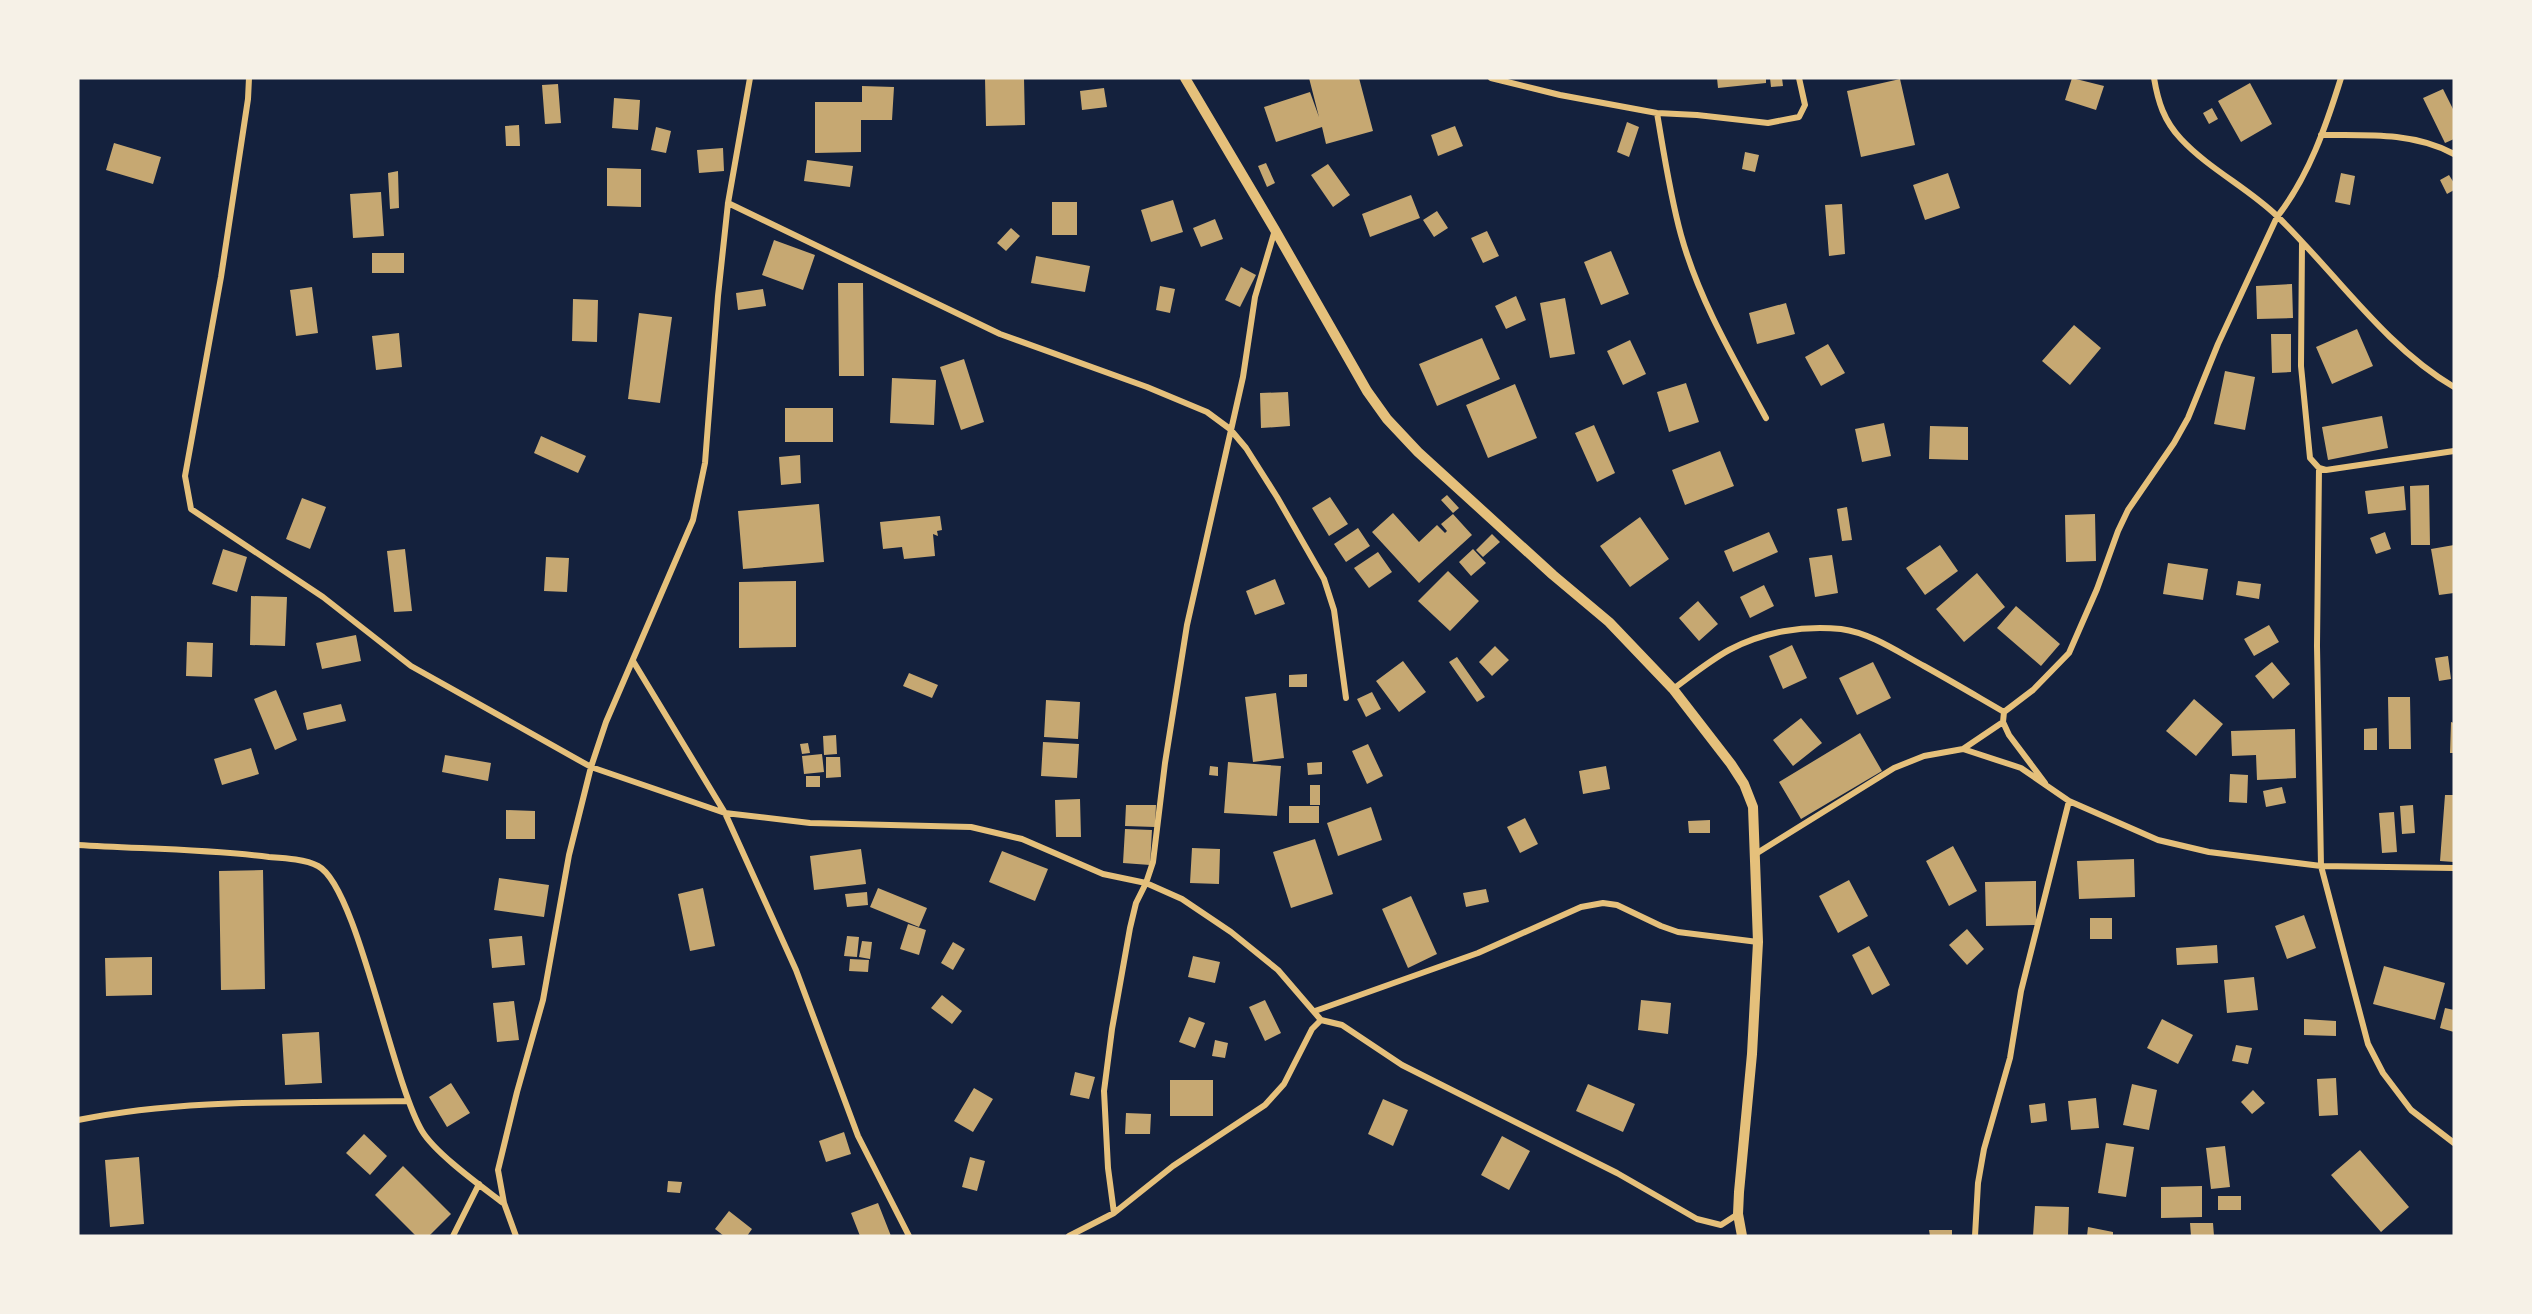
<svg xmlns="http://www.w3.org/2000/svg" width="2532" height="1314" viewBox="0 0 2532 1314" font-family="Karla,sans-serif">
	<rect width="100%" height="100%" fill="#14213d"/>
	<path fill="#c6a872" d="M985 78H1024L1025 125 986 126Z
		M1309 78H1359L1373 131 1326 144 1322 127 1276 142 1264 107 1310 92 1319 117Z
		M1717 78H1766V83L1718 88Z
		M1770 78H1782L1783 86 1771 87Z
		M2072 78 2104 86 2096 110 2065 100Z
		M1900 79 1915 145 1861 157 1847 91Z
		M2250 83 2272 124 2241 142 2218 101Z
		M558 84 561 123 545 124 542 85Z
		M862 86 894 87 892 120H861V152L815 153V102H862Z
		M1104 88 1107 107 1082 110 1080 91Z
		M2443 89 2454 111V139L2445 143 2423 98Z
		M614 98 640 100 638 130 612 128Z
		M2212 108 2218 119 2209 124 2203 113Z
		M1627 122 1639 127 1629 157 1617 152Z
		M519 125 520 146H506L505 126Z
		M1455 126 1463 146 1438 156 1431 135Z
		M656 127 671 131 666 153 651 150Z
		M114 143 161 157 153 184 106 170Z
		M723 148 724 171 699 173 697 150Z
		M1745 152 1759 155 1755 172 1742 169Z
		M807 160 853 166 850 187 804 181Z
		M1266 163 1275 183 1267 187 1258 166Z
		M1328 164 1350 195 1333 207 1311 175Z
		M607 168 641 169V207L607 206Z
		M398 171 399 208 390 209 388 173Z
		M1948 173 1960 208 1925 220 1913 185Z
		M2341 173 2355 176 2350 205 2335 202Z
		M2449 175 2454 183V190L2447 194 2440 180Z
		M381 192 384 236 353 238 350 194Z
		M1411 195 1420 218 1370 237 1362 214Z
		M1173 200 1183 232 1151 242 1141 210Z
		M1052 202H1077V235H1052Z
		M1842 204 1845 254 1829 256 1825 205Z
		M1437 211 1448 228 1434 237 1423 220Z
		M1215 219 1223 239 1201 247 1193 228Z
		M1011 228 1020 236 1006 251 997 243Z
		M1487 231 1499 256 1483 263 1471 238Z
		M774 240 815 255 803 290 762 275Z
		M1611 251 1629 294 1601 305 1584 262Z
		M372 253H404V273H372Z
		M1036 256 1090 266 1085 292 1031 283Z
		M1241 267 1256 275 1240 307 1225 300Z
		M838 283H863L864 376H839Z
		M2292 284 2293 318 2257 319 2256 286Z
		M1160 286 1175 289 1170 313 1156 310Z
		M312 287 318 333 296 336 290 290Z
		M763 289 766 306 738 310 736 293Z
		M1516 296 1526 320 1506 329 1495 306Z
		M1565 298 1575 354 1550 358 1540 303Z
		M573 299 598 300 597 342 572 341Z
		M1786 303 1795 334 1757 344 1749 313Z
		M639 313 672 317 660 403 628 399Z
		M2074 325 2101 348 2070 385 2042 361Z
		M2357 329 2373 366 2332 384 2316 347Z
		M399 333 402 367 376 370 372 336Z
		M2271 334H2291V372L2272 373Z
		M1482 338 1500 379 1437 406 1419 364Z
		M1630 340 1646 374 1623 385 1607 351Z
		M1828 344 1845 373 1821 386 1805 357Z
		M964 359 984 422 961 430 940 367Z
		M2225 371 2255 377 2245 430 2214 424Z
		M892 378 936 380 934 425 890 423Z
		M1686 383 1699 422 1669 432 1657 392Z
		M1515 384 1537 438 1488 458 1466 405Z
		M1288 392 1290 426 1261 428 1260 393Z
		M785 408H833V442H785Z
		M2382 416 2388 448 2328 460 2322 427Z
		M1884 423 1891 456 1862 462 1855 429Z
		M1594 425 1615 473 1597 482 1575 433Z
		M1930 426 1968 427V460L1929 459Z
		M541 436 586 456 578 473 534 453Z
		M1720 451 1734 486 1685 505 1672 470Z
		M800 455 801 483 781 485 779 457Z
		M2429 485 2430 545H2411L2410 486Z
		M2404 486 2406 510 2368 514 2365 491Z
		M1447 495 1459 508 1453 513 1441 500Z
		M1330 497 1348 524 1329 536 1312 508Z
		M302 498 326 507 310 549 286 539Z
		M819 504 824 562 743 569 738 511Z
		M1847 507 1852 540 1842 541 1837 509Z
		M1393 513 1419 542 1437 525 1445 533 1447 531 1441 524 1453 514 1472 535 1419 583 1372 532Z
		M2095 514 2096 561 2066 562 2065 515Z
		M940 516 942 530 937 531 938 536 933 534 935 556 904 559 902 547 883 549 880 522Z
		M1640 517 1669 559 1630 587 1600 546Z
		M1358 528 1370 546 1346 562 1334 544Z
		M1769 532 1778 552 1733 572 1724 551Z
		M2385 532 2391 549 2376 554 2370 538Z
		M1492 534 1500 542 1483 557 1476 550Z
		M1940 545 1958 571 1925 595 1906 568Z
		M2454 545V593L2439 595 2431 549Z
		M223 549 247 557 237 592 212 584Z
		M405 549 412 611 394 612 387 551Z
		M1473 549 1486 563 1471 576 1459 562Z
		M1378 552 1392 572 1369 588 1354 568Z
		M1832 555 1838 593 1815 597 1809 558Z
		M546 557 569 558 567 592 544 591Z
		M2168 563 2208 569 2203 600 2163 594Z
		M1448 571 1479 601 1450 631 1418 601Z
		M1977 573 2005 607 1964 642 1936 609Z
		M1275 579 1285 604 1255 615 1246 591Z
		M796 581V647L739 648V582Z
		M2238 581 2261 584 2259 599 2236 595Z
		M1764 585 1774 606 1750 618 1740 597Z
		M251 596 287 597 285 646 250 645Z
		M1698 601 1718 624 1699 641 1679 618Z
		M2016 606 2060 644 2041 666 1997 628Z
		M2269 625 2279 642 2254 656 2244 639Z
		M356 635 361 661 322 669 316 643Z
		M187 642 213 643 212 677 186 676Z
		M1792 645 1807 678 1783 689 1769 656Z
		M1495 646 1509 660 1492 676 1479 662Z
		M2448 656 2451 679 2439 681 2435 658Z
		M1457 657 1485 697 1477 702 1449 662Z
		M1403 661 1426 692 1399 712 1376 681Z
		M1873 662 1891 698 1857 715 1839 678Z
		M2272 662 2290 684 2273 699 2255 676Z
		M909 673 938 685 932 698 903 686Z
		M1307 674V687H1289V675Z
		M276 690 297 740 275 750 254 699Z
		M1372 692 1381 709 1366 717 1357 699Z
		M1276 693 1284 758 1253 762 1245 697Z
		M2388 697H2410L2411 749H2389Z
		M2194 699 2223 724 2196 756 2166 731Z
		M1046 700 1080 702 1078 739 1044 737Z
		M341 704 346 721 307 730 303 713Z
		M1801 718 1822 743 1793 766 1773 740Z
		M2451 722 2454 723V753H2450Z
		M2377 728V750H2364V729Z
		M2295 729 2296 778 2257 780 2256 755 2232 756 2231 731Z
		M1860 733 1882 771 1801 819 1779 782Z
		M836 735 837 754 824 755 823 736Z
		M1043 742 1079 744 1077 778 1041 776Z
		M808 743 810 753 802 754 800 744Z
		M1368 744 1383 776 1367 784 1352 751Z
		M251 748 259 774 222 785 214 759Z
		M822 754 824 772 804 774 802 756Z
		M445 755 491 763 488 781 442 772Z
		M826 757H840L841 777 826 778Z
		M1228 762 1281 766 1277 816 1224 813Z
		M1322 762V774L1308 775 1307 763Z
		M1210 766 1218 767V776L1209 775Z
		M1606 766 1610 789 1583 794 1579 771Z
		M2230 774 2248 775 2247 803 2229 802Z
		M806 776H820V787H806Z
		M1310 785H1320V805H1310Z
		M2282 787 2286 803 2266 807 2263 791Z
		M2445 795H2454V862L2440 861Z
		M1080 799 1081 837H1056L1055 800Z
		M1126 805H1156L1155 827 1125 826Z
		M2413 805 2415 833 2402 834 2400 806Z
		M1289 806H1319V823H1289Z
		M1371 807 1382 840 1338 856 1327 823Z
		M506 810 535 811V839H506Z
		M2394 812 2397 852 2382 853 2379 813Z
		M1525 818 1538 844 1520 853 1507 827Z
		M1710 820V833H1689L1688 821Z
		M1125 829 1152 830 1150 865 1123 863Z
		M1315 839 1333 894 1291 908 1273 852Z
		M1953 846 1977 891 1949 906 1926 861Z
		M1192 848 1220 849 1219 884 1190 883Z
		M861 849 866 884 814 890 810 856Z
		M1002 851 1048 869 1035 901 989 882Z
		M2134 859 2135 897 2079 899 2077 861Z
		M263 870 265 989 221 990 219 871Z
		M499 878 549 885 544 917 494 910Z
		M1849 880 1868 916 1838 933 1819 896Z
		M2036 881V925L1986 926 1985 882Z
		M703 888 715 946 690 951 678 894Z
		M878 888 927 908 919 927 870 907Z
		M1486 889 1489 902 1466 907 1463 893Z
		M867 892 868 905 847 907 845 894Z
		M1411 896 1437 954 1408 968 1382 909Z
		M2304 915 2316 948 2287 959 2275 926Z
		M2090 918H2112V939H2090Z
		M908 924 926 930 919 955 900 949Z
		M1967 929 1984 949 1967 965 1949 945Z
		M522 936 525 965 492 968 489 939Z
		M847 936 859 937 857 957 844 956Z
		M862 941 872 942 870 959 859 957Z
		M953 942 965 949 953 970 941 963Z
		M2217 945 2218 963 2177 965 2176 948Z
		M1869 946 1890 985 1872 995 1852 955Z
		M1193 956 1220 962 1215 983 1188 977Z
		M152 957V995L106 996 105 958Z
		M850 959 869 960 868 972 849 971Z
		M2384 966 2445 983 2435 1020 2373 1004Z
		M2254 977 2258 1010 2227 1013 2224 980Z
		M942 995 962 1011 952 1024 931 1008Z
		M1265 1000 1281 1033 1265 1041 1249 1007Z
		M1641 1000 1671 1003 1668 1034 1638 1030Z
		M514 1001 519 1040 497 1042 493 1003Z
		M2445 1008 2454 1010V1032L2440 1028Z
		M1189 1017 1205 1023 1195 1048 1179 1042Z
		M2162 1019 2193 1035 2178 1064 2147 1048Z
		M2304 1019 2336 1021V1036L2304 1035Z
		M319 1032 322 1083 285 1085 282 1034Z
		M1215 1040 1228 1043 1225 1058 1212 1056Z
		M2236 1045 2252 1048 2248 1064 2232 1061Z
		M1075 1072 1095 1077 1089 1099 1070 1095Z
		M2336 1078 2338 1115 2319 1116 2317 1079Z
		M1170 1080H1213V1116H1170Z
		M451 1083 470 1113 447 1127 429 1097Z
		M1588 1084 1635 1104 1623 1132 1576 1111Z
		M2132 1084 2157 1090 2149 1130 2123 1125Z
		M974 1088 993 1099 973 1132 954 1121Z
		M2253 1090 2265 1103 2252 1114 2241 1102Z
		M2096 1098 2099 1128 2071 1130 2068 1101Z
		M1383 1099 1408 1110 1393 1146 1368 1134Z
		M2045 1103 2047 1121 2031 1123 2029 1105Z
		M1126 1113 1151 1114 1150 1134H1125Z
		M844 1132 851 1154 826 1162 819 1141Z
		M364 1134 387 1156 370 1175 346 1153Z
		M1502 1136 1530 1151 1509 1190 1481 1175Z
		M2106 1143 2134 1147 2126 1197 2098 1193Z
		M2225 1146 2230 1187 2211 1189 2206 1148Z
		M2360 1150 2409 1207 2381 1232 2331 1175Z
		M139 1157 144 1224 110 1227 105 1160Z
		M970 1157 985 1161 977 1191 962 1187Z
		M403 1166 451 1214 429 1236H416L375 1195Z
		M668 1181 682 1182 680 1193 667 1192Z
		M2202 1186V1217L2161 1218V1187Z
		M2218 1196H2241V1210H2218Z
		M878 1203 891 1236H860L851 1213Z
		M2035 1206 2069 1207 2068 1236H2033Z
		M729 1211 752 1229 747 1236H724L715 1229Z
		M2190 1223H2213L2214 1236H2191Z
		M2088 1227 2113 1232V1236H2087Z
		M1929 1230H1952V1236H1930Z"/>
	<g fill="none" stroke-linecap="round" stroke-linejoin="round">
		<path stroke="#e5c07b" stroke-width="6" d="M249 78 248 99 221 277 185 476 191 509 323 597 411 666 591 767 725 813 810 823 971 827 1022 839 1103 874 1146 883 1182 899 1231 932 1278 970 1321 1020 1342 1025 1402 1065 1617 1173 1697 1219 1721 1225 1738 1214
			M1491 78 1560 95 1657 113 1697 115 1768 123 1799 117 1805 105 1799 78
			M2154 78C2158 102 2164 121 2181 139 2209 169 2248 188 2277 216 2335 272 2384 346 2454 387
			M1657 113C1664 154 1670 195 1681 235 1699 300 1734 359 1766 418
			M2321 135C2366 135 2414 132 2454 154
			M728 203 1000 334 1147 387 1207 412 1230 429 1246 448 1277 497 1324 579 1334 610 1346 698
			M2302 243 2301 366 2310 458 2319 468 2326 470 2454 451
			M2319 468 2317 646 2321 866 2368 1044 2383 1073 2411 1110 2454 1143
			M633 661 725 813 796 970 858 1136 909 1236
			M1673 689C1691 676 1709 661 1729 650 1763 632 1803 625 1841 629 1871 633 1898 652 1924 666 1951 681 1978 697 2004 712
			M1963 749 2003 722
			M2045 783 2009 735 2003 722 2004 712 2033 690 2069 653 2097 589 2118 531 2128 510 2174 443 2188 418 2218 344 2277 217C2309 176 2326 126 2341 78
			M78 845C142 849 206 849 269 857 284 858 305 859 318 866 357 886 392 1081 422 1131 436 1154 481 1186 503 1203
			M1754 855 1894 768 1924 756 1963 749 2021 768 2069 801 2158 840 2209 852 2321 866 2454 868
			M1315 1011 1478 953 1581 907 1603 903 1617 905 1661 926 1678 932 1758 942
			M78 1120C186 1098 297 1103 407 1101
			M1114 1213 1108 1168 1104 1091 1112 1029 1130 928 1136 903 1146 883 1153 862 1165 763 1187 625 1243 377 1255 297 1275 230
			M453 1236 479 1184
			M516 1236 504 1203 498 1170 517 1092 543 1000 569 855 591 767 606 722 693 520 705 463 718 296 728 203 750 78
			M1069 1236 1114 1213 1173 1166 1265 1105 1284 1084 1312 1029 1321 1020
			M1975 1236 1978 1183 1984 1149 2010 1058 2021 991 2069 801"/>
		<path stroke="#e5c07b" stroke-width="10" d="M1185 78 1275 230 1367 391 1387 419 1418 452 1553 575 1609 622 1673 689 1731 764 1744 784 1753 807 1758 942 1752 1054 1739 1192 1738 1214 1742 1236"/>
	</g>
	<rect width="2532" height="1314" fill="none" stroke="#f6f1e7" stroke-width="159"/>
</svg>
